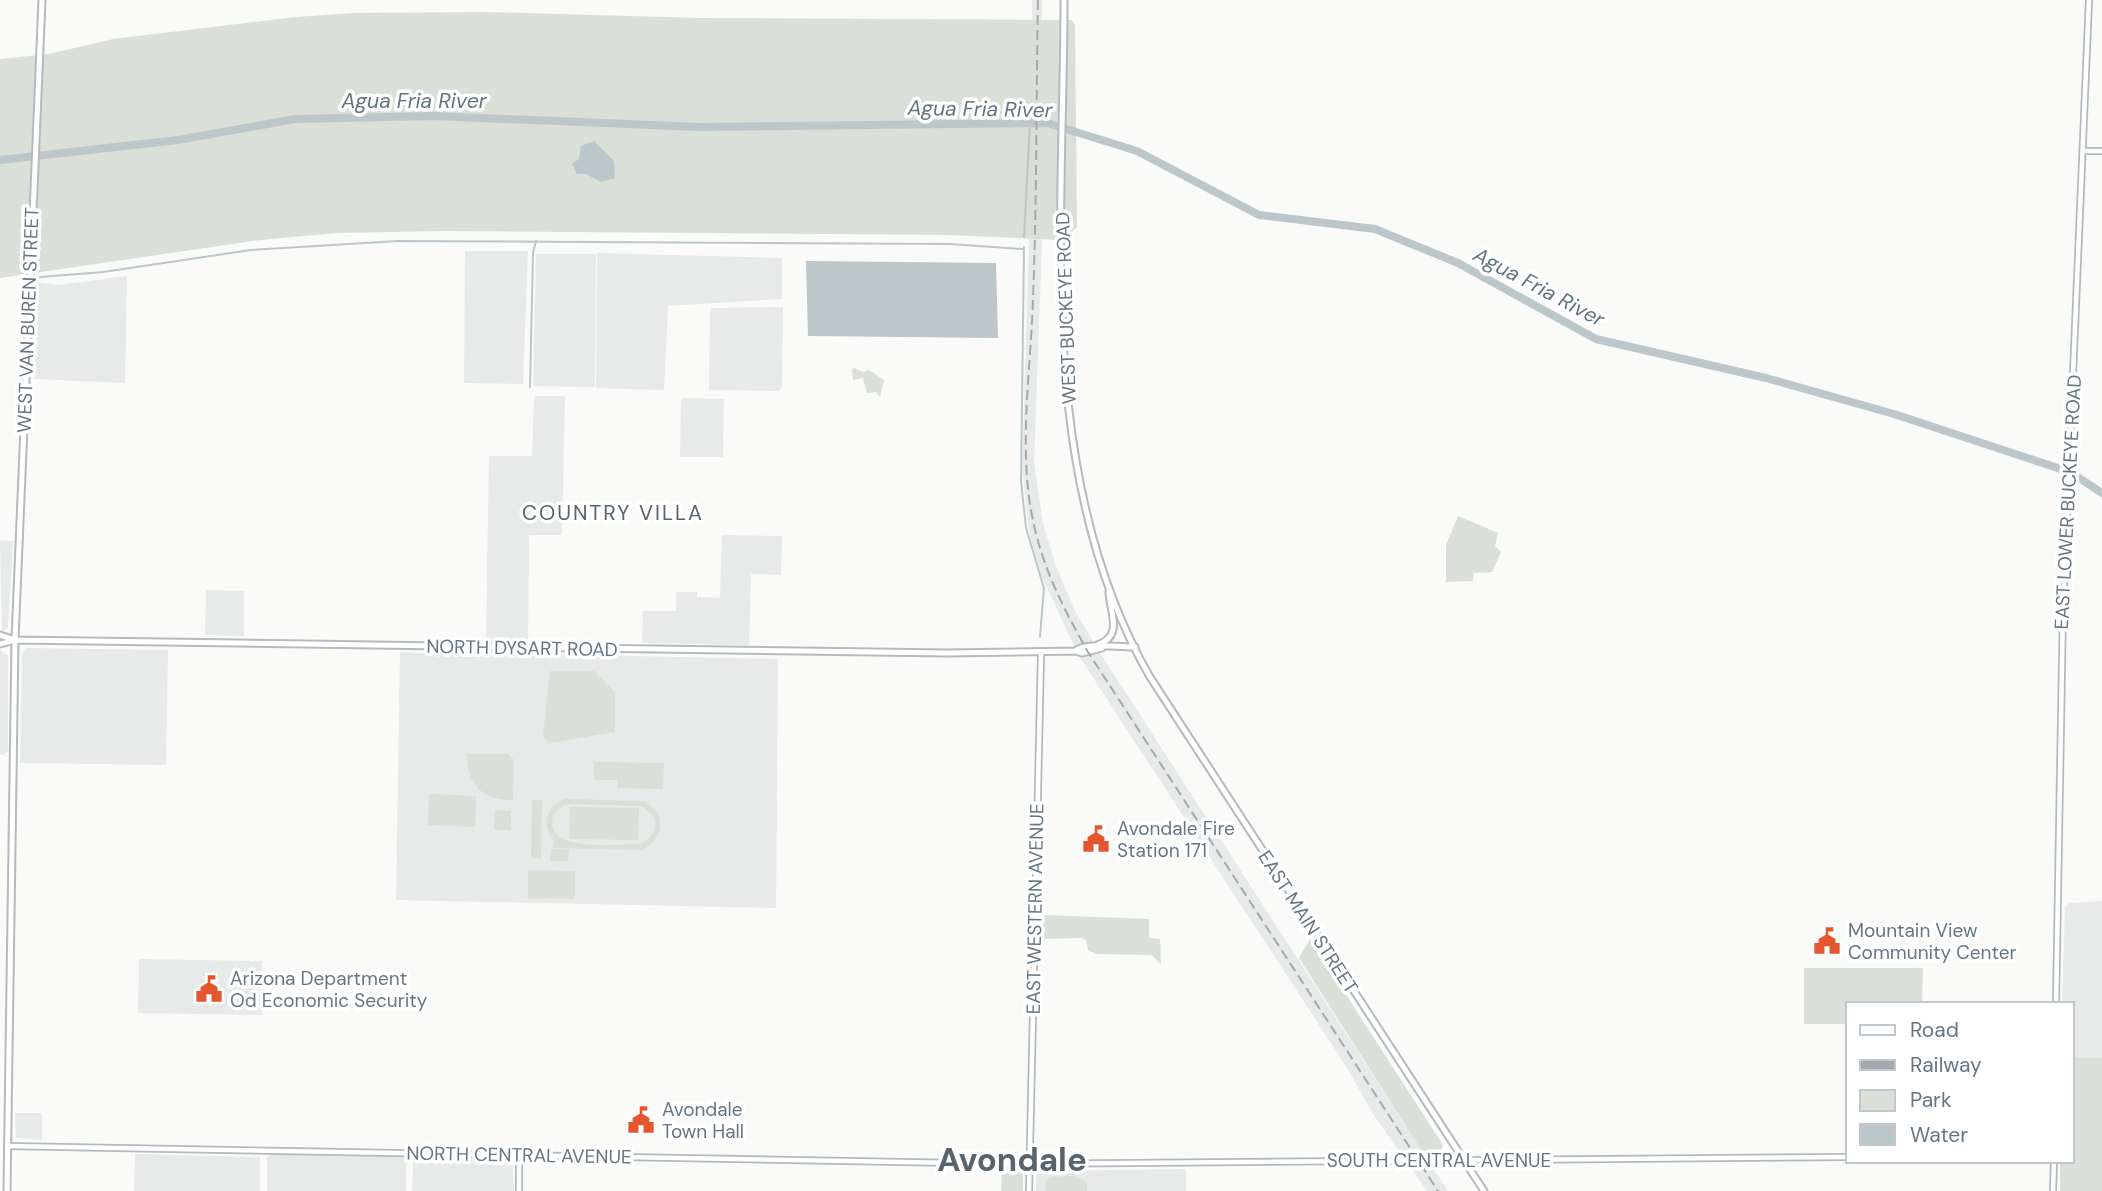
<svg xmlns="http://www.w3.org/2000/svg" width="2102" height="1191" viewBox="0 0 2102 1191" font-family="'DM Sans',sans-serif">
	<rect width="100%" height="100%" fill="#fafaf8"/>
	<path fill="#e8e9e9" d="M1032 0H1042V242L1034 463 1043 524 1056 566 1075 611 1100 653 1448 1191H1427L1373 1114 1349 1071 1079 656 1041 575 1029 533 1022 467 1029 241Z
		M465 251H528L523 384 464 383Z
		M597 253 782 258V299L668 306 664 390 596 388Z
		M536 254H596L595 387 533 386Z
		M127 276 125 383 35 379 37 282 58 285Z
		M783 307 782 387 779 391 709 390 710 308Z
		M534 396H565L562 535H529L528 642H486L489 456H532Z
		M685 398 724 399 723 457H680L681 399Z
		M722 535 782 536 781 575 751 574 749 645 642 643 643 611H676V592H697V597L720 598Z
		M0 540 13 541 8 628 2 631Z
		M206 590 244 591V636L205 635Z
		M26 648 168 650 166 765 20 763 22 654Z
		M0 650 8 656V751L3 755H0Z
		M400 652 503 656 536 654 778 659 776 908 396 900Z
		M2102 901V1058H2072V1004H2062L2065 907 2070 903Z
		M139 959 262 961V1015L138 1013Z
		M15 1113H42V1140L16 1138Z
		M135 1154 260 1157V1191H134Z
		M275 1154 403 1156 406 1159V1191H267V1157Z
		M416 1157 512 1158 514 1191H412L413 1160Z
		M1186 1169V1191H1036V1174L1039 1171Z"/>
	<path fill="#dadfd7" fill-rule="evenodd" d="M486 12 699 18 1072 20 1075 25 1077 227 1063 240 951 235 442 231 336 233 260 240 0 278V59L49 54 113 39 296 17 354 13Z
		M855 368 863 372 869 370 884 380 880 397 876 392 867 393 863 378 853 380 852 369Z
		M1458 516 1498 533 1495 546 1501 552 1492 572 1474 573 1473 581 1446 582V545Z
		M550 671H594L615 692V732L550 743 543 736Z
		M467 754H508L514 760 513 800C482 800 467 785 467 754Z
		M594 762 664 763 663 789 617 788V780H594Z
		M429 794 476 796 475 827 428 825Z
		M565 799 645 801 658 813C664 830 657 843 641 850L552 848 554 842C541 826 546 806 565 799ZM568 804 642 806 653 816C658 829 652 840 638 844 618 844 553 852 552 824 551 813 559 807 568 804Z
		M532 800H542L541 859 531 858Z
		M570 807 639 808 638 840 569 839Z
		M495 810 511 811V830H494Z
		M551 849 569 850 568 861H550Z
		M528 870 575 871V899L528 898Z
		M1043 915 1149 919V938L1160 939 1161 965 1152 955 1096 954 1088 950 1086 940 1082 938 1042 939Z
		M1310 939 1443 1145 1441 1151H1422L1299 958Z
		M1804 968H1923L1922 1004H1848V1024H1804Z
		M2072 1058H2102V1191H2060V1161H2072Z
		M1002 1172H1023V1191H1001Z
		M1075 1176 1087 1182V1191H1045L1046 1182 1050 1177Z"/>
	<path fill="#bbc7cb" d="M594 141 614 161 615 178 601 182 586 174H577L572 164 579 159 581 146Z
		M806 261 996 263 998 338 808 336Z"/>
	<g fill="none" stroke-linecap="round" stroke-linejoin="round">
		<path stroke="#bbc7cb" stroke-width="2" d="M1024 237 1030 124
			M1024 247 1021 481 1026 528 1044 588 1040 637
			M40 277 103 272 251 250 398 241 950 244 1023 249
			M530 387 533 253 536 241"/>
		<path stroke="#bbc7cb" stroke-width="8" d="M0 160 178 140 295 119 433 116 699 127 1047 123 1137 151 1259 215 1375 229 1458 263 1596 339 1766 378 1894 414 2070 472 2102 493"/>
		<defs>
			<path id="secondary" d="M2084 151H2102
				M2056 1004 2063 608 2089 0
				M7 1146 1013 1164 1848 1157
				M519 1191V1155
				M1029 1191 1041 654
				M2053 1191 2054 1161"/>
			<path id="primary" d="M1064 0C1064 222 1034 477 1150 677L1484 1191
				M0 635 15 640 947 653 1075 651 1082 653 1102 648
				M0 644 15 640
				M1097 645C1124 636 1110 614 1109 592
				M1075 651C1085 642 1120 647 1135 647
				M7 1191 15 640 42 0"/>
		</defs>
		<use href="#secondary" stroke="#b3babf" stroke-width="8"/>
		<use href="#primary" stroke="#b5babe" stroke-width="9"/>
		<use href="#secondary" stroke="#fff" stroke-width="4.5"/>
		<use href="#primary" stroke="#fff" stroke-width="5"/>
		<path stroke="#a2aab0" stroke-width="2" stroke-dasharray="10 5" stroke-linecap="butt" d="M1038 0C1036 99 1037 199 1033 298 1031 368 1019 441 1031 510 1040 563 1062 606 1088 652L1438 1191"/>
	</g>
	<defs>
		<symbol id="civic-bare" viewBox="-9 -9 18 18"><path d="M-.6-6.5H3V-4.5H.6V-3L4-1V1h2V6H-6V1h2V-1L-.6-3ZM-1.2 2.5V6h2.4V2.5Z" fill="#e4572e" stroke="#fff" stroke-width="2.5" paint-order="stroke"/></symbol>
	</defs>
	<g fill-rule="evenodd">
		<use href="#civic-bare" x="1077" y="820" width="38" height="38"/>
		<use href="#civic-bare" x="1808" y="922" width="38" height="38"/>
		<use href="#civic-bare" x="190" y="970" width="38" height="38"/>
		<use href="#civic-bare" x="622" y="1101" width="38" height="38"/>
	</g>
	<g text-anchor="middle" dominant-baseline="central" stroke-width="7" stroke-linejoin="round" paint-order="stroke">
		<g font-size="19" fill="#657683" stroke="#fff">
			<text transform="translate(1066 308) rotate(-92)">WEST BUCKEYE ROAD</text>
			<text transform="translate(28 320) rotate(-88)">WEST VAN BUREN STREET</text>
			<text transform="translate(2068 502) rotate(-87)">EAST LOWER BUCKEYE ROAD</text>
			<text transform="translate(522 648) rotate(1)">NORTH DYSART ROAD</text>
			<text transform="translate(1035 909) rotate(-89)">EAST WESTERN AVENUE</text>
			<text transform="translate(1308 922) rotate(57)">EAST MAIN STREET</text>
			<text transform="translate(519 1155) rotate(1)">NORTH CENTRAL AVENUE</text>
			<text x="1439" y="1160">SOUTH CENTRAL AVENUE</text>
		</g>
		<g font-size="19" fill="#657683" stroke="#fff" text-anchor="start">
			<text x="1117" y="828">Avondale Fire<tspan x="1117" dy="22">Station 171</tspan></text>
			<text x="1848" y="930">Mountain View<tspan x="1848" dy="22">Community Center</tspan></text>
			<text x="230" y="978">Arizona Department<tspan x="230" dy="22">Od Economic Security</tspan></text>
			<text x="662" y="1109">Avondale<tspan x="662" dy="22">Town Hall</tspan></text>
		</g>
		<g font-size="21" font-style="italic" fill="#60757c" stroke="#fff">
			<text x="414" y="101">Agua Fria River</text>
			<text transform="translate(980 109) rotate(1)">Agua Fria River</text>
			<text transform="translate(1539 287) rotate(28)">Agua Fria River</text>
		</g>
		<g font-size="21" letter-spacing="2" fill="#57646e" stroke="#fff">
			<text x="613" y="513">COUNTRY VILLA</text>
		</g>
		<g font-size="33" font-weight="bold" fill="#57646e" stroke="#fff">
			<text x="1012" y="1159">Avondale</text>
		</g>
	</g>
	<rect x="1846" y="1002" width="228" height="161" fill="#ffffff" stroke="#c1c8cd" stroke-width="2"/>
	<rect x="1860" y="1025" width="35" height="10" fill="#ffffff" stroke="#c1c8cd" stroke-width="2"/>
	<text x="1910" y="1037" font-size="21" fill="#657683">Road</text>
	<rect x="1860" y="1060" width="35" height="10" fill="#a2aab0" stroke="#c1c8cd" stroke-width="2"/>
	<text x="1910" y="1072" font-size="21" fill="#657683">Railway</text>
	<rect x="1860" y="1090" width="35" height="21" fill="#dadfd7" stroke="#c1c8cd" stroke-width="2"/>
	<text x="1910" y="1107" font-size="21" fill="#657683">Park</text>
	<rect x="1860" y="1124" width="35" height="21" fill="#bbc7cb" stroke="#c1c8cd" stroke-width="2"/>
	<text x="1910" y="1142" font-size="21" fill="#657683">Water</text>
</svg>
